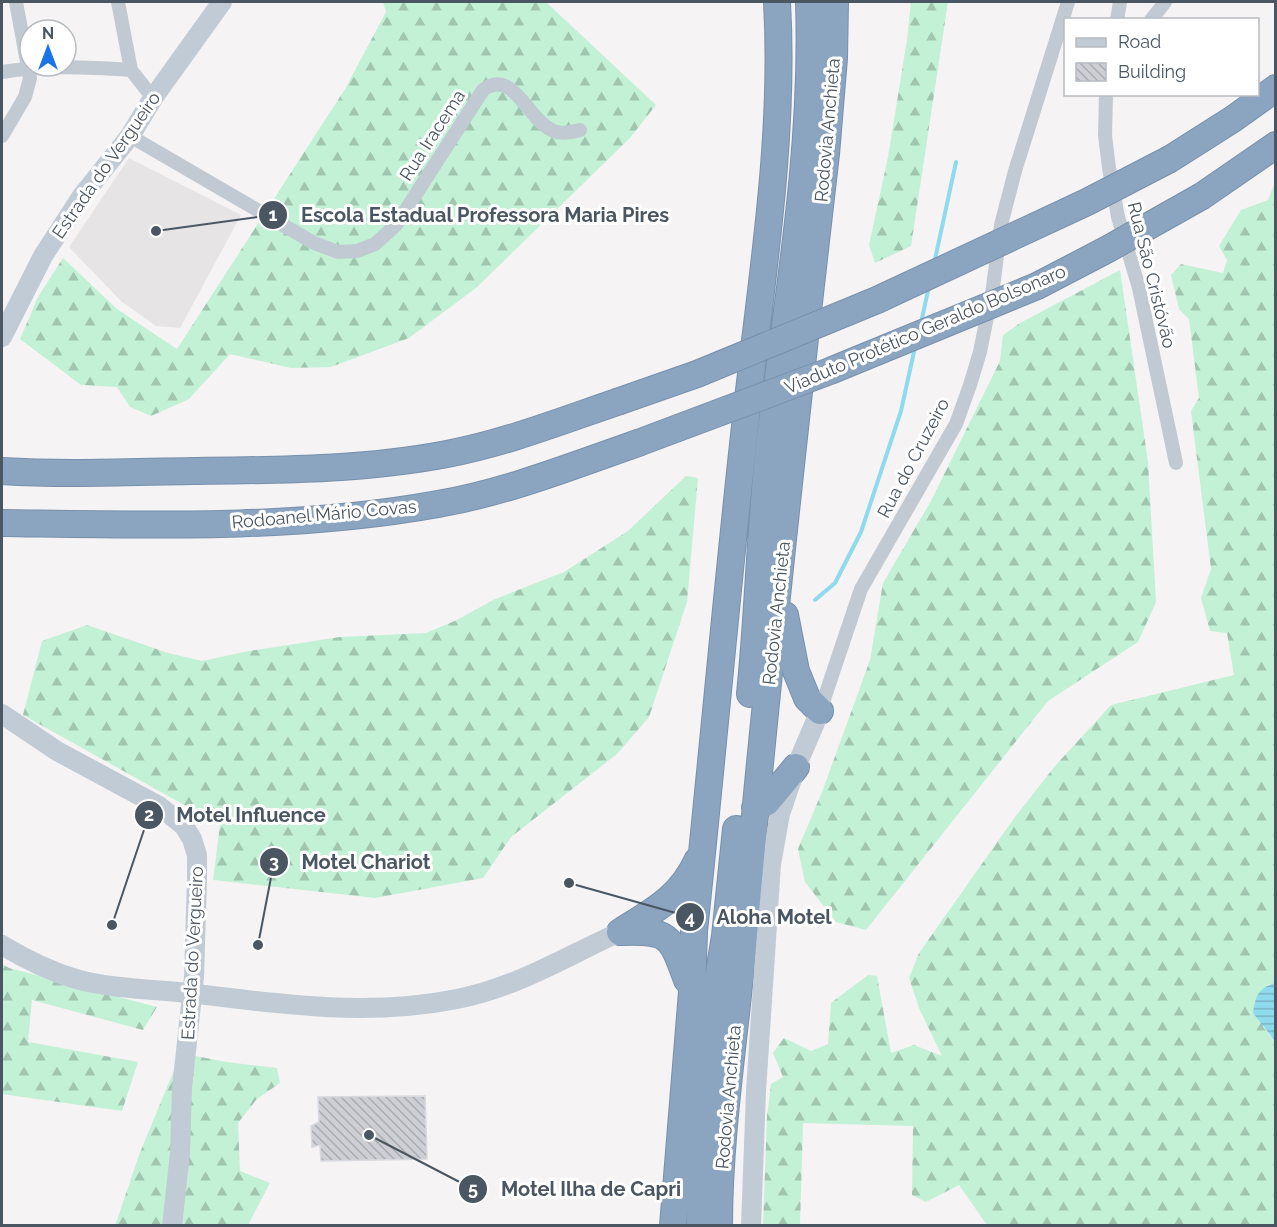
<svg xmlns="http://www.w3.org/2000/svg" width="1277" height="1227" viewBox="0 0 1277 1227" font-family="Raleway,sans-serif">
	<defs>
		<pattern id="forest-firs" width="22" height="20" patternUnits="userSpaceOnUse" patternTransform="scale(1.5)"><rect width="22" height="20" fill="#c3f1d5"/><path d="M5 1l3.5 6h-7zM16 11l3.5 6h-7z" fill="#a0c6b0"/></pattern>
		<pattern id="water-rules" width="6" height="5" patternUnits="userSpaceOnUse" patternTransform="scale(1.5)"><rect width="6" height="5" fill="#90daee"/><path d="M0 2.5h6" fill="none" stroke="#78b4c4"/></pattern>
		<pattern id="building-back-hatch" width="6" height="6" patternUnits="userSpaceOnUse" patternTransform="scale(1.5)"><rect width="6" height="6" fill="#cdcfd5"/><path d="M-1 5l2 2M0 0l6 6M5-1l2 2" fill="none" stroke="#a8abb0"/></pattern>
	</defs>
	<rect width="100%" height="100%" fill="#f5f3f3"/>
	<path fill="#e6e4e5" d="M129 158 241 215 180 328 156 326 121 301 69 247Z"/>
	<path fill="url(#forest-firs)" d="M383 2H546L656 105 630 138 476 288 409 338 331 367 291 368 230 354 189 399 151 416 130 407 117 387 81 385 20 339 38 297 63 258 117 309 177 349 345 89 386 12Z
		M911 2H948L911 246 875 263 869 245 888 157 907 40Z
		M1275 182 1276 983 1267 985 1263 1027 1275 1041V1225H987L959 1185 926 1202 912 1195 913 1126 803 1123 800 1225 763 1226 767 1116 771 1084 783 1077 773 1053 784 1038 811 1051 828 1044 831 1003 868 975 877 976 891 1053 914 1045 942 1056 919 1008 909 978 919 953 1015 817 1055 766 1111 705 1234 675 1227 633 1210 631 1201 598 1211 569 1191 411 1199 398 1189 319 1179 309 1171 275 1181 264 1223 273 1227 260 1219 246 1241 210 1268 200Z
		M1120 270 1148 462 1156 602 1138 642 1048 701 866 930 836 922 805 882 798 849 822 792 870 660 883 583 931 501 1000 361 1003 335 1020 323Z
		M686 476 698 478 687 602 649 717 617 754 511 837 483 878 375 898 213 880 220 825 23 715 42 641 87 625 168 653 202 661 249 651 340 637 426 633 457 620 493 600 564 572 628 531Z
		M2 964 9 968 157 1007 143 1030 32 1000 28 1042 138 1062 122 1111 2 1094Z
		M181 1053 226 1062 277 1068 280 1083 257 1099 238 1123 240 1171 270 1183 248 1225 115 1226 139 1155Z"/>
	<path fill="url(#water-rules)" d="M1275 983H1276L1275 1041 1253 1013C1255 997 1258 988 1275 983Z"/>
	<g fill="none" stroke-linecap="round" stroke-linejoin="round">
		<path stroke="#90daee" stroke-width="4" d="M934 264 956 162
			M921 323 929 286
			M815 600 835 583 861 532 901 411 915 347"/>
	</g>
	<path fill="url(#building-back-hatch)" stroke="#d7d9de" stroke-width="1.5" d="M425 1096 427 1159 321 1161 320 1145 312 1147 311 1126 319 1122 318 1097Z"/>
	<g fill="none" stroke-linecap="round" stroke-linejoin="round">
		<defs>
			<path id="highway" d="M1170 159 1233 119 1276 88
				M1202 196 1276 145
				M2 471C65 475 129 472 193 471 277 470 364 470 447 454 505 443 561 421 617 402
				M2 523C146 525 295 530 438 504 507 492 572 466 638 443
				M785 615 796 671 807 698 820 711
				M750 694C759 607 760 518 771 431 789 289 814 146 809 2
				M755 808 767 802 796 767
				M620 932C653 911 680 898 697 861
				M621 932C670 930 671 936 687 980
				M673 1226 692 992 694 931C712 760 727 588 746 417 761 281 785 139 777 2
				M700 1226 701 1155 713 1010 725 936 736 829
				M719 1226C719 1128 736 1032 744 934 767 674 796 413 826 154L834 58 835 2"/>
		</defs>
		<use href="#highway" stroke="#7690ad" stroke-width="28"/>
		<path stroke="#c1cad2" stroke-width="14" d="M118 2 131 70 153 98
			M1117 20 1120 2
			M1151 20 1165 2
			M2 72C45 65 87 67 131 70
			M1106 94 1105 135 1109 168 1118 217 1139 288 1176 463
			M2 136 25 97 30 78 16 2
			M130 136 314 243 338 252 357 251 375 244 396 225 483 90C515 66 529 126 557 132 565 134 573 132 580 130
			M820 711 861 589 956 424 970 385 980 352 993 287 1001 225 1015 171 1068 2"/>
		<path stroke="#c1cbd6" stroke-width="20" d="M2 337 43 256 82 196 130 136 153 98 222 2
			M2 714 57 751 159 806 184 826 192 839 197 855V879L194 977 182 1088 180 1153 172 1226
			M2 945C25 959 49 971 76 979 112 989 151 989 189 993 277 1004 368 1017 457 999 515 988 567 956 620 932
			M751 1226 756 1091 771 864 780 814 796 767 820 711"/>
		<use href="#highway" stroke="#8ba5c1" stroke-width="26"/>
		<defs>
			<path id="highway-bridge" d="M617 402 697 374 877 300 1087 202 1170 159
				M638 443 830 371 1037 286 1108 249 1202 196"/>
		</defs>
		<use href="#highway-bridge" stroke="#7690ad" stroke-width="28" stroke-linecap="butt"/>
		<use href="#highway-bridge" stroke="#8ba5c1" stroke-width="26"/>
	</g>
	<g text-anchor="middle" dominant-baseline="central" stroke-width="6" stroke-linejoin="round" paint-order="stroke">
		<g font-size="18" fill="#4a5661" stroke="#fff">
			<text transform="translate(827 130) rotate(-85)">Rodovia Anchieta</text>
			<text transform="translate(432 135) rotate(-57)">Rua Iracema</text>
			<text transform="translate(106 165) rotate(-55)">Estrada do Vergueiro</text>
			<text transform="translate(1152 275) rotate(76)">Rua São Cristóvão</text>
			<text transform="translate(925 329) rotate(-23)">Viaduto Protético Geraldo Bolsonaro</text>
			<text transform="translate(913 458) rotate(-62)">Rua do Cruzeiro</text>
			<text transform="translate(324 514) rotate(-5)">Rodoanel Mário Covas</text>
			<text transform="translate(776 613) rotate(-84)">Rodovia Anchieta</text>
			<text transform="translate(192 953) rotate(-87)">Estrada do Vergueiro</text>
			<text transform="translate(728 1097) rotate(-85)">Rodovia Anchieta</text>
		</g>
	</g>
	<path fill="none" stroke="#4a5661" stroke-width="2" d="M156 231L273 215M112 925L149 815M258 945L274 862M569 883L690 917M369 1135L473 1189"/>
	<g fill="#4a5661" stroke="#fff" stroke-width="2">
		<circle cx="156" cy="231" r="6"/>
		<circle cx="112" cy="925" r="6"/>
		<circle cx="258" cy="945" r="6"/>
		<circle cx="569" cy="883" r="6"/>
		<circle cx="369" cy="1135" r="6"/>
		<circle cx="273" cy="215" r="15"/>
		<circle cx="149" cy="815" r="15"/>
		<circle cx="274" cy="862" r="15"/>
		<circle cx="690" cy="917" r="15"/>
		<circle cx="473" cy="1189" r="15"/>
	</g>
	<g font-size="18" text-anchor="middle" font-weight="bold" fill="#fff">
		<text x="273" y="221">1</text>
		<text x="149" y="821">2</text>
		<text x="274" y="868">3</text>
		<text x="690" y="924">4</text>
		<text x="473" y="1195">5</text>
	</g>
	<g font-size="20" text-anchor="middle" font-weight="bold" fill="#4a5661" stroke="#fff" stroke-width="6" stroke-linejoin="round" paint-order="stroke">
		<text x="485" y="222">Escola Estadual Professora Maria Pires</text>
		<text x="251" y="822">Motel Influence</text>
		<text x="366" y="869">Motel Chariot</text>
		<text x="774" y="924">Aloha Motel</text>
		<text x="591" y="1196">Motel Ilha de Capri</text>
	</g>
	<rect width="1277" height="1227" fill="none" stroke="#4a5661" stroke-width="6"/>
	<rect x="1064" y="18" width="195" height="78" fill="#ffffff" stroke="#b7bbc0" stroke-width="1.5"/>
	<rect x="1076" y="38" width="30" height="9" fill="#c1cbd6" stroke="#b7bbc0" stroke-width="1.5"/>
	<text x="1118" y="48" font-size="18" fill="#4a5661">Road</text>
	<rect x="1076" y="63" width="30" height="18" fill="url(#building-back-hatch)" stroke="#b7bbc0" stroke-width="1.5"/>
	<text x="1118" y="78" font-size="18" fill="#4a5661">Building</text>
	<g transform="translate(48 48)"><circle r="28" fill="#ffffff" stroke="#b7bbc0" stroke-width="1.5"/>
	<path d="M0-4.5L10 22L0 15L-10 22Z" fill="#1a73e8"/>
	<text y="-9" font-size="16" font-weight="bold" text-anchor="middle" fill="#4a5661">N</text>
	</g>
</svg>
